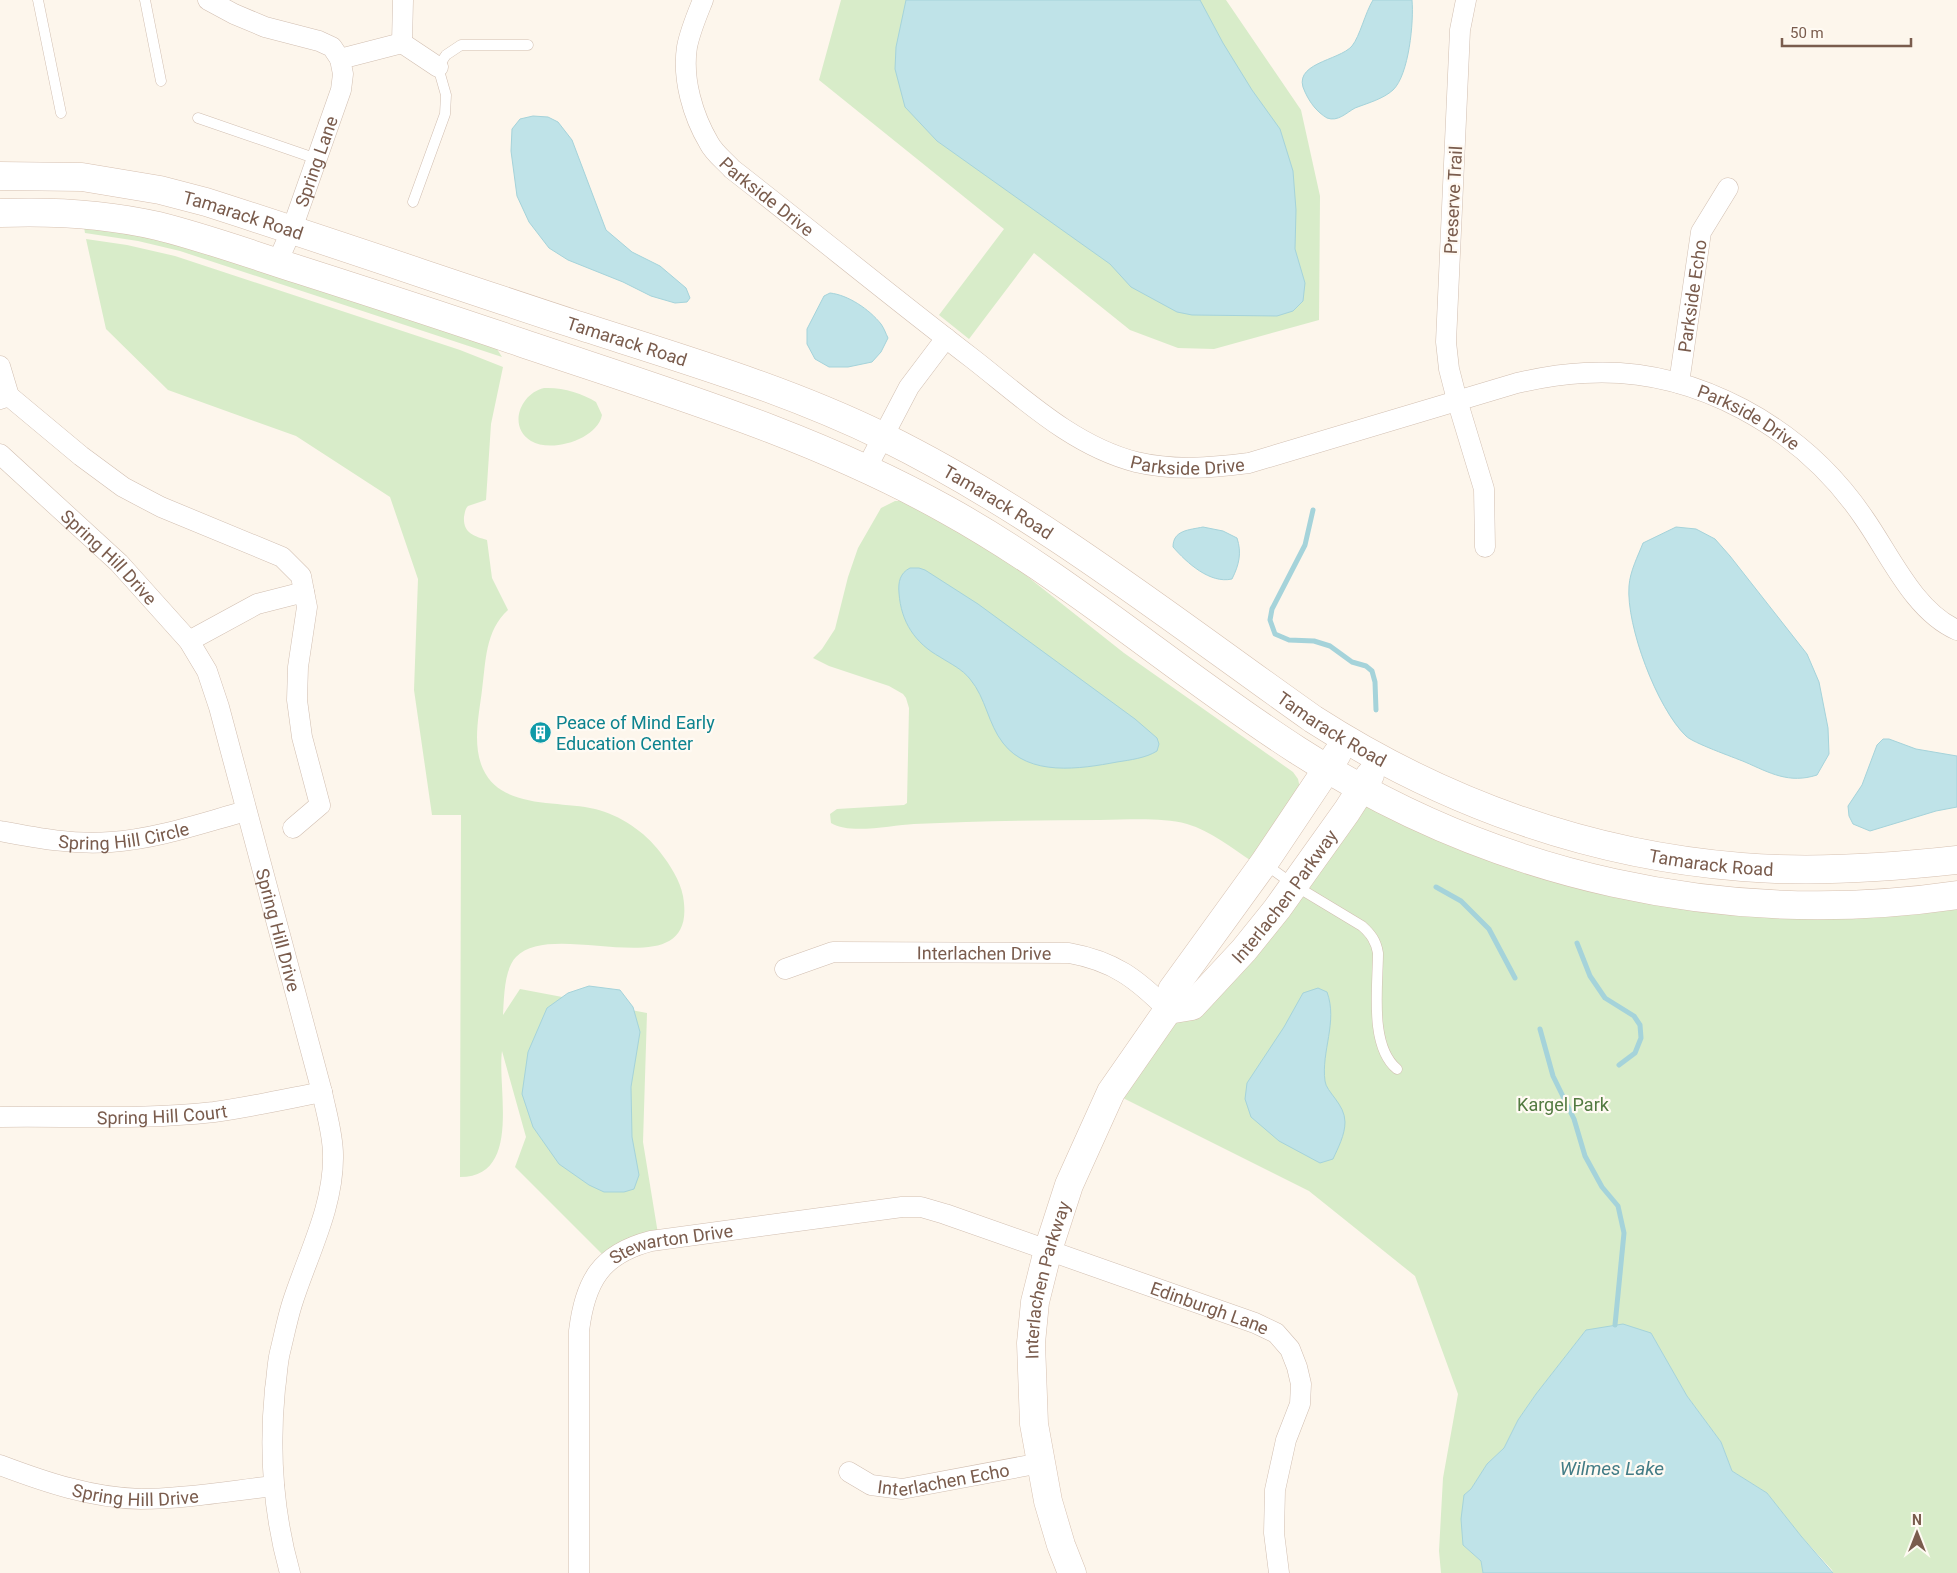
<svg xmlns="http://www.w3.org/2000/svg" width="1957" height="1573" viewBox="0 0 1957 1573" font-family="Roboto,sans-serif">
	<rect width="100%" height="100%" fill="#fdf6ec"/>
	<path fill="#d8ecc9" d="M841 0H1226L1301 110 1320 196 1319 320 1214 349 1178 348 1130 330 1034 253 969 339 939 315 1004 229 819 80Z
		M84 227 117 231 184 246 491 346 497 349 502 357 180 251 138 241 85 233Z
		M86 239 127 245 175 256 460 350 503 367 491 424 486 500 468 506C465 509 465 512 464 517 463 533 474 536 487 540L492 578 508 610C485 631 486 661 482 690 479 715 472 745 483 769 502 810 559 800 595 809 620 815 645 832 660 852 670 865 680 880 683 896 700 993 555 916 516 957 504 969 504 999 503 1015L520 989 647 1013 643 1142 659 1240 609 1261 515 1167 526 1137 502 1051C497 1089 522 1177 460 1177L461 815H432L414 690 418 579 390 497 296 436 168 390 106 329Z
		M544 388C562 387 582 393 596 402L602 415C597 440 551 453 531 441 507 426 521 393 544 388Z
		M895 501H905L1004 558 1124 653 1293 772 1298 779 1300 788 1253 862C1232 848 1211 831 1187 824 1160 817 1128 820 1100 820 1038 820 976 821 914 824 892 825 850 835 831 823L830 814 837 809 904 805 907 803 909 708 906 698 903 694 889 686 829 666 813 658 822 649 835 629 848 577 858 548 881 508Z
		M1361 789 1656 893 1957 897V1573H1833L1832 1570 1801 1536 1767 1493 1732 1471 1721 1442 1687 1396 1651 1333 1586 1330 1536 1394 1518 1420 1504 1448 1487 1464 1471 1489 1464 1495 1463 1545 1481 1561 1483 1573H1441L1439 1551 1443 1478 1458 1394 1415 1276 1309 1191 1111 1092 1192 1006Z"/>
	<path fill="#bfe3e8" stroke="#a5d3da" d="M906 0H1200L1223 43 1252 90 1280 129 1293 171 1296 210 1295 249 1305 283 1303 301 1293 311 1277 316 1192 315 1177 312 1131 287 1110 264 937 141 905 107 895 69 896 47Z
		M1373 0H1412C1414 21 1409 75 1393 90 1383 99 1368 103 1355 108 1346 113 1338 122 1327 118 1317 112 1310 103 1305 92 1290 63 1339 61 1352 46 1360 36 1365 13 1373 0Z
		M533 116 548 117 558 122 572 140 606 230 632 252 660 266 686 288 690 298 687 302 675 303 651 296 623 282 568 260 549 248 529 222 517 196 511 151 512 129 520 119Z
		M830 293C848 295 869 309 881 324 884 328 886 334 888 338L881 352 872 362 848 367H829L815 359 807 344V329L824 296Z
		M1203 527 1223 531 1237 538C1242 553 1239 565 1232 579 1210 584 1187 563 1173 547 1173 530 1189 530 1203 527Z
		M1676 527 1696 529 1715 539 1730 556 1807 654 1819 682 1828 728 1829 754 1817 775C1789 784 1770 773 1745 762 1733 757 1693 743 1686 736 1657 708 1626 626 1629 586 1630 571 1638 556 1643 543Z
		M910 568H919L925 570 978 604 1135 719 1157 738 1159 744 1157 751C1146 758 1130 760 1117 762 1080 769 1029 777 1003 743 988 724 986 698 970 679 962 669 951 664 940 657 915 643 901 622 899 593 898 582 900 573 910 568Z
		M1883 739H1889L1916 749 1957 756V807L1936 811 1870 831 1853 824 1849 816 1848 806 1862 785 1877 745Z
		M589 986 620 990 633 1007 640 1032 631 1087 632 1137 639 1175 634 1189 624 1192H604L589 1185 559 1164 533 1127 522 1094 528 1052 547 1008 568 993Z
		M1318 988 1327 992C1338 1022 1321 1051 1325 1081 1326 1092 1345 1104 1345 1122 1345 1135 1338 1148 1333 1159L1320 1163 1279 1141 1251 1117 1245 1099 1247 1083 1284 1027 1303 993Z
		M1623 1324 1651 1333 1687 1396 1721 1442 1732 1471 1767 1493 1801 1536 1833 1573H1483L1481 1561 1463 1545 1461 1519 1464 1495 1471 1489 1487 1464 1504 1448 1518 1420 1536 1394 1586 1330Z"/>
	<g fill="none" stroke-linecap="round" stroke-linejoin="round">
		<path stroke="#a5d3da" stroke-width="5" d="M1313 510 1305 545 1272 609 1270 620 1275 634 1289 640 1314 641 1330 646 1352 662 1366 666 1372 671 1375 682 1376 710
			M1436 887 1461 901 1489 929 1515 978
			M1577 943 1590 976 1605 998 1634 1016 1640 1025 1641 1038 1635 1053 1619 1065
			M1540 1029 1553 1076 1574 1119 1585 1156 1602 1187 1618 1206 1624 1233 1615 1325"/>
		<defs>
			<path id="lane" d="M38 0 61 113
				M145 0 161 81
				M198 118 317 159
				M413 202 445 114 446 95 438 67 446 55 461 45H528
				M1265 864 1294 885 1362 926C1371 934 1376 941 1378 953 1378 986 1369 1046 1397 1069"/>
			<g id="street">
				<path d="M208 0 234 14 265 27 319 41 332 47 340 59 402 43 438 67"/>
				<path id="s1" d="M703 0C697 15 690 31 687 47 682 79 693 116 709 143 714 153 725 161 732 169 813 232 892 297 973 359 1023 398 1073 446 1136 462 1174 471 1210 468 1249 463L1517 383C1539 378 1561 374 1584 373 1695 366 1803 428 1864 518 1890 555 1914 611 1957 630"/>
				<path d="M1466 0 1460 30 1446 342 1449 369 1457 400 1484 489 1485 547"/>
				<path d="M402 43 403 0"/>
				<path id="s2" d="M277 263 292 229 341 90 343 74 340 59"/>
				<path d="M0 366 9 396"/>
				<path id="s3" d="M1679 383 1701 232 1728 188"/>
				<path d="M0 399 9 396 81 456 123 487 161 507 282 557 301 576 307 607 298 667 297 700 302 737 320 805 293 828"/>
				<path id="s4" d="M0 454 119 563 189 641 207 671 219 707 322 1092C326 1112 333 1134 333 1155 334 1207 307 1256 292 1304 287 1320 284 1336 280 1352 277 1364 277 1377 275 1389 269 1451 273 1513 290 1573"/>
				<path d="M866 469 909 387 946 338"/>
				<path d="M189 641 257 604 304 592"/>
				<path id="s5" d="M0 831C37 838 73 845 111 842 157 839 202 823 246 811"/>
				<path id="s6" d="M785 969 833 952 1069 953C1114 961 1137 979 1168 1010"/>
				<path id="s7" d="M0 1117C71 1116 143 1120 214 1112 250 1107 286 1099 322 1092"/>
				<path id="s8" d="M0 1465C45 1482 92 1498 141 1499 185 1499 230 1491 274 1486"/>
				<path id="s9" d="M849 1472 871 1485 902 1489 1041 1463"/>
				<path id="s10" d="M579 1573V1331C585 1281 601 1254 651 1241L902 1207H921L945 1214 1255 1323 1276 1333 1290 1349 1297 1367 1301 1384 1300 1404 1286 1440 1275 1490 1274 1533 1279 1573"/>
			</g>
			<g id="secondary">
				<path id="s11" d="M0 176 82 177 160 190 206 202C328 241 449 283 571 323 676 357 784 388 884 437 1038 513 1174 621 1313 719 1442 802 1588 855 1742 867 1813 873 1886 868 1957 860"/>
				<path d="M0 213C53 211 106 214 158 226 206 238 253 255 300 270 375 294 449 318 522 343 667 392 813 435 947 510 1070 578 1179 674 1297 750 1494 877 1725 929 1957 895"/>
				<path id="s12" d="M1168 1010 1192 1006 1244 950 1277 909 1347 811 1370 775"/>
				<path id="s13" d="M1072 1573 1061 1545 1048 1501 1034 1424 1031 1343 1035 1302 1048 1250 1069 1185 1111 1092 1168 1010 1172 990 1264 863 1337 754"/>
			</g>
		</defs>
		<use href="#lane" stroke="#d1beb0" stroke-width="11"/>
		<use href="#street" stroke="#d1beb0" stroke-width="21"/>
		<use href="#secondary" stroke="#d6c0b0" stroke-width="29"/>
		<use href="#lane" stroke="#fff" stroke-width="10"/>
		<use href="#street" stroke="#fff" stroke-width="20"/>
		<use href="#secondary" stroke="#fff" stroke-width="28"/>
	</g>
	<defs>
		<symbol id="building-disc" viewBox="-11 -11 22 22"><circle r="9.5" fill="#0f9aa8" stroke="#fffaf3"/><path d="M-4-6H4V6H1V3H-1V6H-4ZM-2.5-4.3h1.7v1.8h-1.7ZM.8-4.3h1.7v1.8H.8ZM-2.5-1h1.7V.8h-1.7ZM.8-1h1.7V.8H.8Z" fill="#fff"/></symbol>
	</defs>
	<g fill-rule="evenodd">
		<use href="#building-disc" x="528" y="720" width="25" height="25"/>
	</g>
	<g text-anchor="middle" dominant-baseline="central" stroke-width="4.5" stroke-linejoin="round" paint-order="stroke">
		<g font-size="18" fill="#7a5c4d" stroke="#fffaf3">
			<text stroke="none"><textPath href="#s2" startOffset="109">Spring Lane</textPath></text>
			<text stroke="none"><textPath href="#s1" startOffset="229">Parkside Drive</textPath></text>
			<text transform="translate(1453 200) rotate(-87)">Preserve Trail</text>
			<text stroke="none"><textPath href="#s11" startOffset="248">Tamarack Road</textPath></text>
			<text stroke="none"><textPath href="#s3" startOffset="88">Parkside Echo</textPath></text>
			<text stroke="none"><textPath href="#s11" startOffset="652">Tamarack Road</textPath></text>
			<text stroke="none"><textPath href="#s1" startOffset="1321">Parkside Drive</textPath></text>
			<text stroke="none"><textPath href="#s1" startOffset="738">Parkside Drive</textPath></text>
			<text stroke="none"><textPath href="#s11" startOffset="1058">Tamarack Road</textPath></text>
			<text stroke="none"><textPath href="#s4" startOffset="150">Spring Hill Drive</textPath></text>
			<text stroke="none"><textPath href="#s11" startOffset="1462">Tamarack Road</textPath></text>
			<text stroke="none"><textPath href="#s5" startOffset="125">Spring Hill Circle</textPath></text>
			<text stroke="none"><textPath href="#s11" startOffset="1868">Tamarack Road</textPath></text>
			<text stroke="none"><textPath href="#s12" startOffset="168">Interlachen Parkway</textPath></text>
			<text stroke="none"><textPath href="#s4" startOffset="570">Spring Hill Drive</textPath></text>
			<text stroke="none"><textPath href="#s6" startOffset="202">Interlachen Drive</textPath></text>
			<text stroke="none"><textPath href="#s7" startOffset="162">Spring Hill Court</textPath></text>
			<text stroke="none"><textPath href="#s10" startOffset="386">Stewarton Drive</textPath></text>
			<text stroke="none"><textPath href="#s13" startOffset="300">Interlachen Parkway</textPath></text>
			<text stroke="none"><textPath href="#s10" startOffset="945">Edinburgh Lane</textPath></text>
			<text stroke="none"><textPath href="#s9" startOffset="99">Interlachen Echo</textPath></text>
			<text stroke="none"><textPath href="#s8" startOffset="140">Spring Hill Drive</textPath></text>
		</g>
		<g font-size="18" fill="#0d838f" stroke="#fffaf3" text-anchor="start">
			<text x="556" y="722">Peace of Mind Early<tspan x="556" dy="21">Education Center</tspan></text>
		</g>
		<g font-size="18" fill="#537a41" stroke="#fffaf3">
			<text x="1563" y="1104">Kargel Park</text>
		</g>
		<g font-size="19" font-style="italic" fill="#437c86" stroke="#fffaf3">
			<text x="1612" y="1468">Wilmes Lake</text>
		</g>
	</g>
	<g transform="translate(1917 1533)" stroke="#fffaf3" stroke-width="4" paint-order="stroke">
	<path d="M0-4L9 19L0 12L-9 19Z" fill="#7a5c4d"/>
	<text y="-8" font-size="14" font-weight="bold" text-anchor="middle" fill="#7a5c4d">N</text>
	</g>
	<path d="M1782 38v8h129v-8" fill="none" stroke="#7a5c4d" stroke-width="2.5"/>
	<text x="1790" y="38" font-size="15" fill="#7a5c4d" stroke="#fffaf3" stroke-width="4" paint-order="stroke">50 m</text>
</svg>
